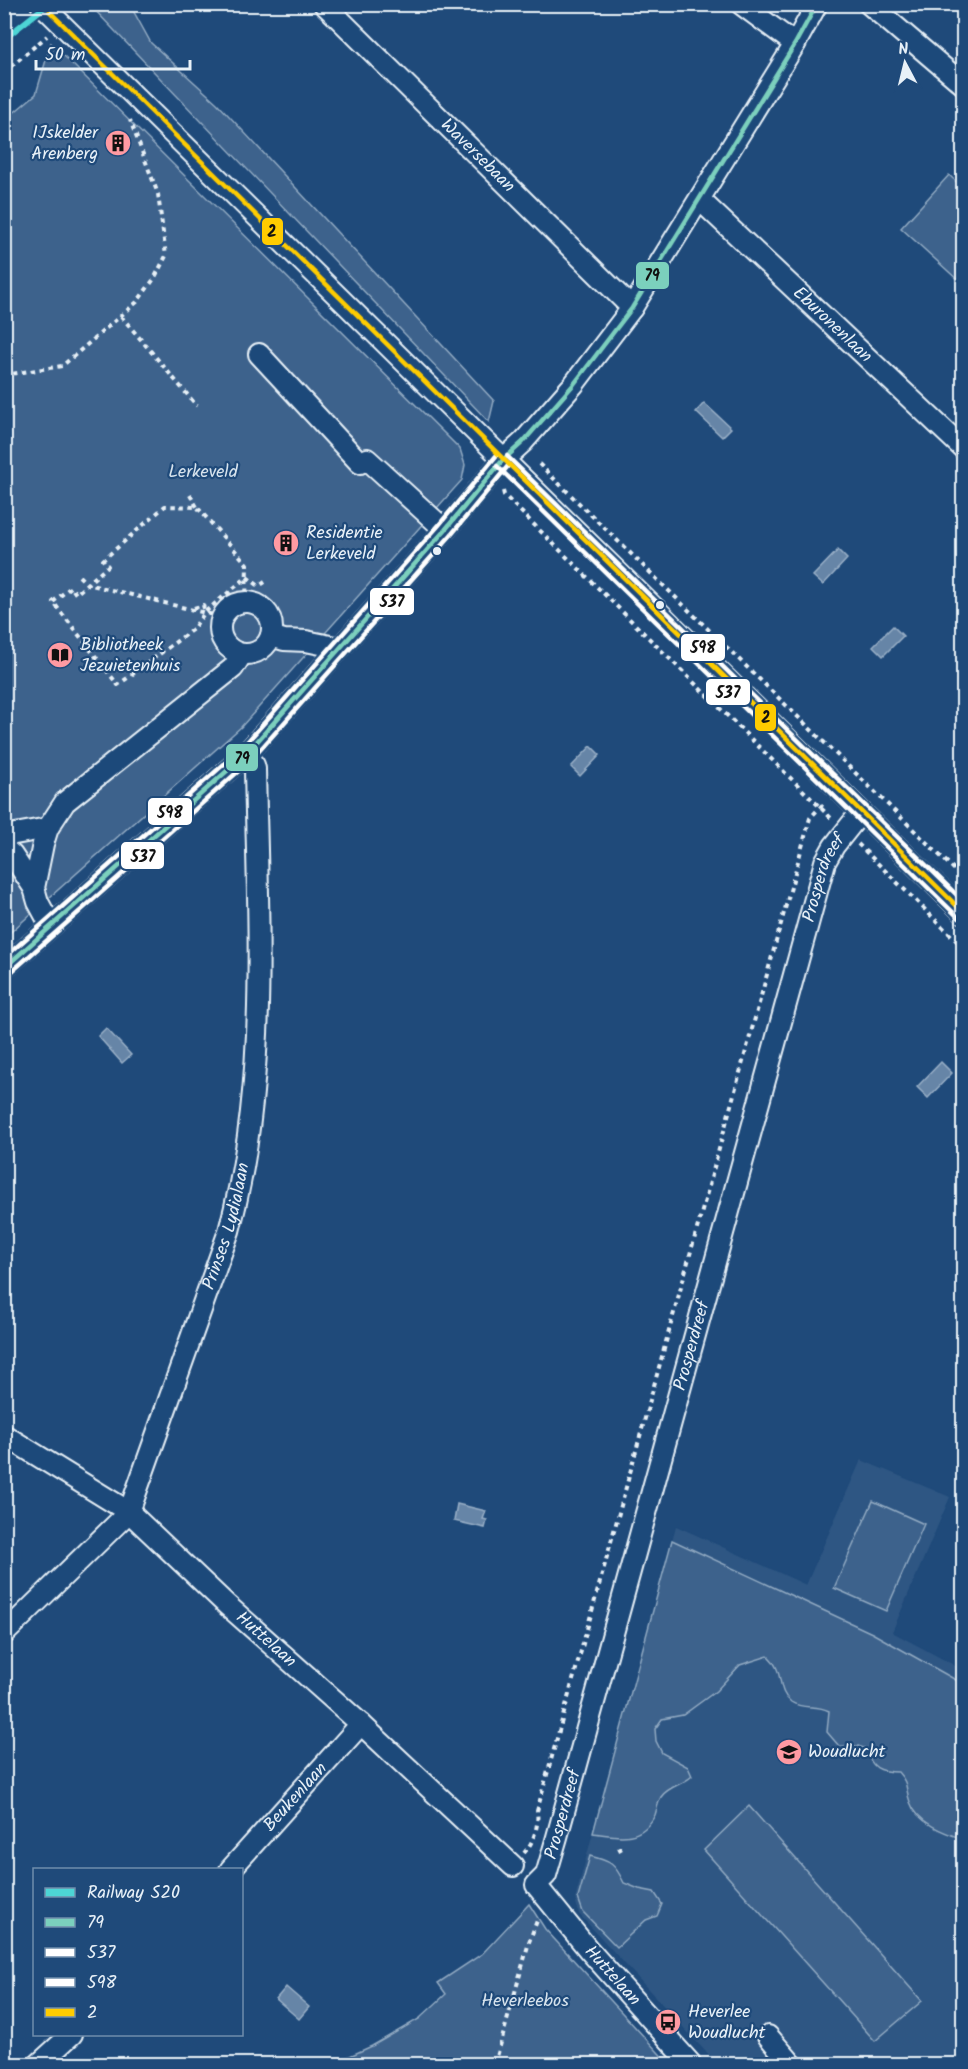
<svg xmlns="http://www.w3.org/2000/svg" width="968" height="2069" viewBox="0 0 968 2069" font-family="Kalam,sans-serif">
	<rect width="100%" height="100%" fill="#1f4a7a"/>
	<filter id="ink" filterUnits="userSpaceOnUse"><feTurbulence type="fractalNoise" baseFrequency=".0167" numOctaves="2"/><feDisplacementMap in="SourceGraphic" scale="12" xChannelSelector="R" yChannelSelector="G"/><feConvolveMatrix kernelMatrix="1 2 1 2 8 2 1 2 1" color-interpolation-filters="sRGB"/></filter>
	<g filter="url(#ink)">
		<path fill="#2e5683" d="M861 1460 950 1497 892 1632 963 1670V2064H717L579 1914 575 1899 676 1526 806 1585Z"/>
		<path fill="#3c628c" stroke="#92aac2" stroke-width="1.5" d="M95 4 130 5 151 43 217 103 494 401 489 422 92 7Z
			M51 43 460 449 465 465 462 480 241 727 5 937V120L36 94Z
			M949 175 963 188 964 278 960 282 901 228Z
			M873 1501 924 1524 886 1611 834 1588Z
			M672 1540 872 1633 963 1684V1839C945 1833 917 1823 910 1802 905 1788 909 1784 898 1772 880 1772 870 1768 867 1749L858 1746H839L827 1732 829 1711C817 1704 803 1710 791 1702 776 1691 785 1671 768 1656L740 1665 716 1691 683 1715 662 1719 655 1729 656 1741 662 1753 688 1767 692 1776C683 1785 668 1786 661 1797 658 1802 657 1809 655 1815 641 1842 619 1837 593 1833Z
			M749 1806 922 2001 875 2041 704 1850Z
			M590 1856C611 1861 615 1864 624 1883L639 1889 654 1892 662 1904 657 1916 646 1920 617 1947 583 1912 578 1898Z
			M529 1904 545 1929 669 2064H332L372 2046 419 2019 446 1994 438 1983 482 1954Z"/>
		<path fill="#6685a7" stroke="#9ab0c7" stroke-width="1.5" d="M704 403 731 428 722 437 696 412Z
			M838 550 847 559 823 585 813 576Z
			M893 626 903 636 883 656 873 646Z
			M591 746 600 755 580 776 571 767Z
			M106 1028 131 1055 122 1063 98 1036Z
			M941 1062 952 1073 928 1098 917 1087Z
			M457 1504 486 1511 483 1519 487 1520 485 1528 454 1521Z
			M286 1987 309 2007 299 2019 276 1999Z"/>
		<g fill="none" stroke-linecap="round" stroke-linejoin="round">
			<defs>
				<g id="minor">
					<path d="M41 4 964 913"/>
					<path id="s1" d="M324 4 632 308"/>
					<path d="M741 4 795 44"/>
					<path d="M869 4 964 85"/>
					<path id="s2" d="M700 200 964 449"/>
					<path d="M259 354 360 463 367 459 445 530"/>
					<circle cx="246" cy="628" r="26"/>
					<path d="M271 636 284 640 306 641 340 648"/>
					<path d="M4 836 48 828"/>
					<path d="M4 848 12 855 34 888"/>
					<path d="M51 926 38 902 34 888 43 844 48 828 65 802 233 668 242 654"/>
					<path d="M4 968 245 755 445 530 502 461 523 442 574 384 632 308 795 44 817 4"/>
					<path id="s3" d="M4 1435 129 1512 227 1605 361 1724 513 1866"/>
					<path id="s4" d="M4 1634 129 1512 229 1231C269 1083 258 921 255 769L254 765 245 755"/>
					<path id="s5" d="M230 1870 361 1724"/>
					<path d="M768 2036 792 2064"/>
					<path d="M39 2064 72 2034"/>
					<path id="s6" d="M691 2064 588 1949 536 1885 546 1875 557 1837 825 862 834 846 861 812"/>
				</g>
			</defs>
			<use href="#minor" stroke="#e8f1f8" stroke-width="24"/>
			<path stroke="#e8f1f8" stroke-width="4" stroke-dasharray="4.5 4.5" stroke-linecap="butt" d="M4 72 47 36
				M121 316 197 406
				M4 375 62 366 137 302 154 279 166 256 158 194 130 120
				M539 464 964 879
				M503 491 504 495 831 818
				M190 495 197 507
				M79 576 87 584 222 617
				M246 602 247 564 197 507 165 506 103 560 108 566 76 594 71 587 53 602 118 685 193 629 205 612 247 577 259 586 265 582
				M194 608 203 605 205 612
				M858 844 964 948
				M619 1847 621 1851
				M524 1853C534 1842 539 1825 537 1811L810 818 824 803
				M495 2064 529 1942 538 1918"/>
			<use href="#minor" stroke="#1f4a7a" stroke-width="20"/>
			<defs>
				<path id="bus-1" d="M4 968 245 755 445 530 502 461 523 442 574 384 632 308 795 44 817 4"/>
				<path id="bus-2" d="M497 466 959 918
					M9 974 251 760 451 535 508 466"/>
				<path id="bus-3" d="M507 456 964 902
					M4 958 240 750 439 525 496 456"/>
				<path id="bus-4" d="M42 4 964 913"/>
			</defs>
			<use href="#bus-1" stroke="#1f4a7a" stroke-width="9"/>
			<use href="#bus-2" stroke="#1f4a7a" stroke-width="9"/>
			<use href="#bus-3" stroke="#1f4a7a" stroke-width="9"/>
			<use href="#bus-4" stroke="#1f4a7a" stroke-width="9"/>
			<use href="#bus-1" stroke="#7bd0bd" stroke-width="4.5"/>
			<use href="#bus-2" stroke="#fff" stroke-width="4.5"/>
			<use href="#bus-3" stroke="#fff" stroke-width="4.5"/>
			<use href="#bus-4" stroke="#fc0" stroke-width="4.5"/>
			<defs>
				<path id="rail-1" d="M4 39 48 4"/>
			</defs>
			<use href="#rail-1" stroke="#1f4a7a" stroke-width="10"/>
			<use href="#rail-1" stroke="#4dd5d5" stroke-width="6"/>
		</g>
	</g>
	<defs>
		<symbol id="building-disc" viewBox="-11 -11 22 22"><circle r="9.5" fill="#ff9aa2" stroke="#1f4a7a"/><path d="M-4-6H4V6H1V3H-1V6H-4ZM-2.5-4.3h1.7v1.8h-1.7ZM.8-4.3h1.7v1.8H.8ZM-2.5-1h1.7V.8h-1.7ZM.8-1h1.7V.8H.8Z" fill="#111"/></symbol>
		<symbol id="library-disc" viewBox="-11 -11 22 22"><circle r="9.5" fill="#ff9aa2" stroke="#1f4a7a"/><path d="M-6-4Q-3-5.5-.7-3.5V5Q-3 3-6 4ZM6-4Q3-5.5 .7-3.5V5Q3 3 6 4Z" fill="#111"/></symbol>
		<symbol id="school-disc" viewBox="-11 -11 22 22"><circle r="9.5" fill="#ff9aa2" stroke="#1f4a7a"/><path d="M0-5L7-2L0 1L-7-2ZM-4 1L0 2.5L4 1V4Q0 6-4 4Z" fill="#111"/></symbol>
		<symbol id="bus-disc" viewBox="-11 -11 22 22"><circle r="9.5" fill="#ff9aa2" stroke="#1f4a7a"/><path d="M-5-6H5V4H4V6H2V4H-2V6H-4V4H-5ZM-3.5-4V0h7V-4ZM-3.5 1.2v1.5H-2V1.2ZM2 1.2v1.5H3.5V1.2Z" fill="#111"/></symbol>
	</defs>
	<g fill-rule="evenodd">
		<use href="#building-disc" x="103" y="128" width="30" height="30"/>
		<use href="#building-disc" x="271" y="528" width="30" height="30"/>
		<use href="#library-disc" x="45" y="640" width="30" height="30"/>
		<use href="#school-disc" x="774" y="1737" width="30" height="30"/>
		<use href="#bus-disc" x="653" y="2007" width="30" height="30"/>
	</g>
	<g fill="#e8f1f8" stroke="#1f4a7a" stroke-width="2">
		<circle cx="437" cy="551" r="5"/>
		<circle cx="660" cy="605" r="5"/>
	</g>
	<g text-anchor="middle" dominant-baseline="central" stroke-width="4.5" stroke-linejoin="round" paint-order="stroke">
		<g font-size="18" fill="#e8f1f8" stroke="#1f4a7a" text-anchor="start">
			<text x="98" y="133" text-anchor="end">IJskelder<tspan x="98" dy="21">Arenberg</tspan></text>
			<text x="306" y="533">Residentie<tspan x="306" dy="21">Lerkeveld</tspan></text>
			<text x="80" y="645">Bibliotheek<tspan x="80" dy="21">Jezuietenhuis</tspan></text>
			<text x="808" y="1752">Woudlucht</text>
			<text x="688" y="2012">Heverlee<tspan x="688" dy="21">Woudlucht</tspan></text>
		</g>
		<g font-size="18" fill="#e8f1f8" stroke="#1f4a7a">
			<text stroke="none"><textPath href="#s1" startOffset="216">Waversebaan</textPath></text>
			<text stroke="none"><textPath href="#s2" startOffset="182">Eburonenlaan</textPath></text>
			<text stroke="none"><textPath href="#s6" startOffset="1286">Prosperdreef</textPath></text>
			<text stroke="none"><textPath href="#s4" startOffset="477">Prinses Lydialaan</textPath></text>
			<text stroke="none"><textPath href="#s6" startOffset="800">Prosperdreef</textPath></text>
			<text stroke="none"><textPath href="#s3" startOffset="334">Huttelaan</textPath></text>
			<text stroke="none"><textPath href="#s5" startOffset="98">Beukenlaan</textPath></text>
			<text stroke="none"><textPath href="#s6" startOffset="314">Prosperdreef</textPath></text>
			<text transform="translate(612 1976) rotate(48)">Huttelaan</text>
		</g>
		<g font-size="18" fill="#d7e3ed" stroke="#1f4a7a">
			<text x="203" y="472">Lerkeveld</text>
			<text x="525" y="2001">Heverleebos</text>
		</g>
	</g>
	<g stroke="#1f4a7a" stroke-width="2">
		<rect x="261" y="217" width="23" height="29" rx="6" fill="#fc0"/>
		<rect x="635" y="261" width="35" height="29" rx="6" fill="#7bd0bd"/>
		<rect x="369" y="587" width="46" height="29" rx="6" fill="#fff"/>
		<rect x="680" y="633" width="46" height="29" rx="6" fill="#fff"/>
		<rect x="705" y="678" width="46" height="28" rx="6" fill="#fff"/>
		<rect x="754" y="703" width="23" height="29" rx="6" fill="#fc0"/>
		<rect x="225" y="743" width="34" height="29" rx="6" fill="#7bd0bd"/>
		<rect x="147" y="797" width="46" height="29" rx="6" fill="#fff"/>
		<rect x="120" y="841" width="45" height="29" rx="6" fill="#fff"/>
	</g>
	<g font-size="16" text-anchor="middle" font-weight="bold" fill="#111">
		<text x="272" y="237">2</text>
		<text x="652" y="281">79</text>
		<text x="392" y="607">537</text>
		<text x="703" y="653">598</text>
		<text x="728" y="698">537</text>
		<text x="766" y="723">2</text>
		<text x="242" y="764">79</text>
		<text x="170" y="818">598</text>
		<text x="143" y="862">537</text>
	</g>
	<rect width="968" height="2069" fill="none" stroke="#1f4a7a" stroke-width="24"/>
	<rect x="12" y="12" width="944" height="2045" fill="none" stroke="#e8f1f8" stroke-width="2" filter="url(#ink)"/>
	<rect x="33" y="1868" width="210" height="168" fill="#1f4a7a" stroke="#6f8dac" stroke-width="1.5"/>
	<rect x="45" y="1888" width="30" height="9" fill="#4dd5d5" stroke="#6f8dac" stroke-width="1.5"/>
	<text x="87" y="1898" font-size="18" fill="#e8f1f8">Railway S20</text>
	<rect x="45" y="1918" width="30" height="9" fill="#7bd0bd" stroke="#6f8dac" stroke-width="1.5"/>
	<text x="87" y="1928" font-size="18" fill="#e8f1f8">79</text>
	<rect x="45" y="1948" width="30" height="9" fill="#ffffff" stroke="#6f8dac" stroke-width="1.5"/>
	<text x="87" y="1958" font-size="18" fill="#e8f1f8">537</text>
	<rect x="45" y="1978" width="30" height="9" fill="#ffffff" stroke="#6f8dac" stroke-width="1.5"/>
	<text x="87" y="1988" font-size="18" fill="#e8f1f8">598</text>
	<rect x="45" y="2008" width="30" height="9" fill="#ffcc00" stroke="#6f8dac" stroke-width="1.5"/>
	<text x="87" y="2018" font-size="18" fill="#e8f1f8">2</text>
	<g transform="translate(905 63) rotate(353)" stroke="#1f4a7a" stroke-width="4.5" paint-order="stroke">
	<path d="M0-4.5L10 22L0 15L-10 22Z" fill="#e8f1f8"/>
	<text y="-9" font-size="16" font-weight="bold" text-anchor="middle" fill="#e8f1f8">N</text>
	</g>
	<path d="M36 60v9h154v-9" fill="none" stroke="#e8f1f8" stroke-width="3"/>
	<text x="45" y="60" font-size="18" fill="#e8f1f8" stroke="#1f4a7a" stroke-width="4.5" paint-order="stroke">50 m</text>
</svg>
